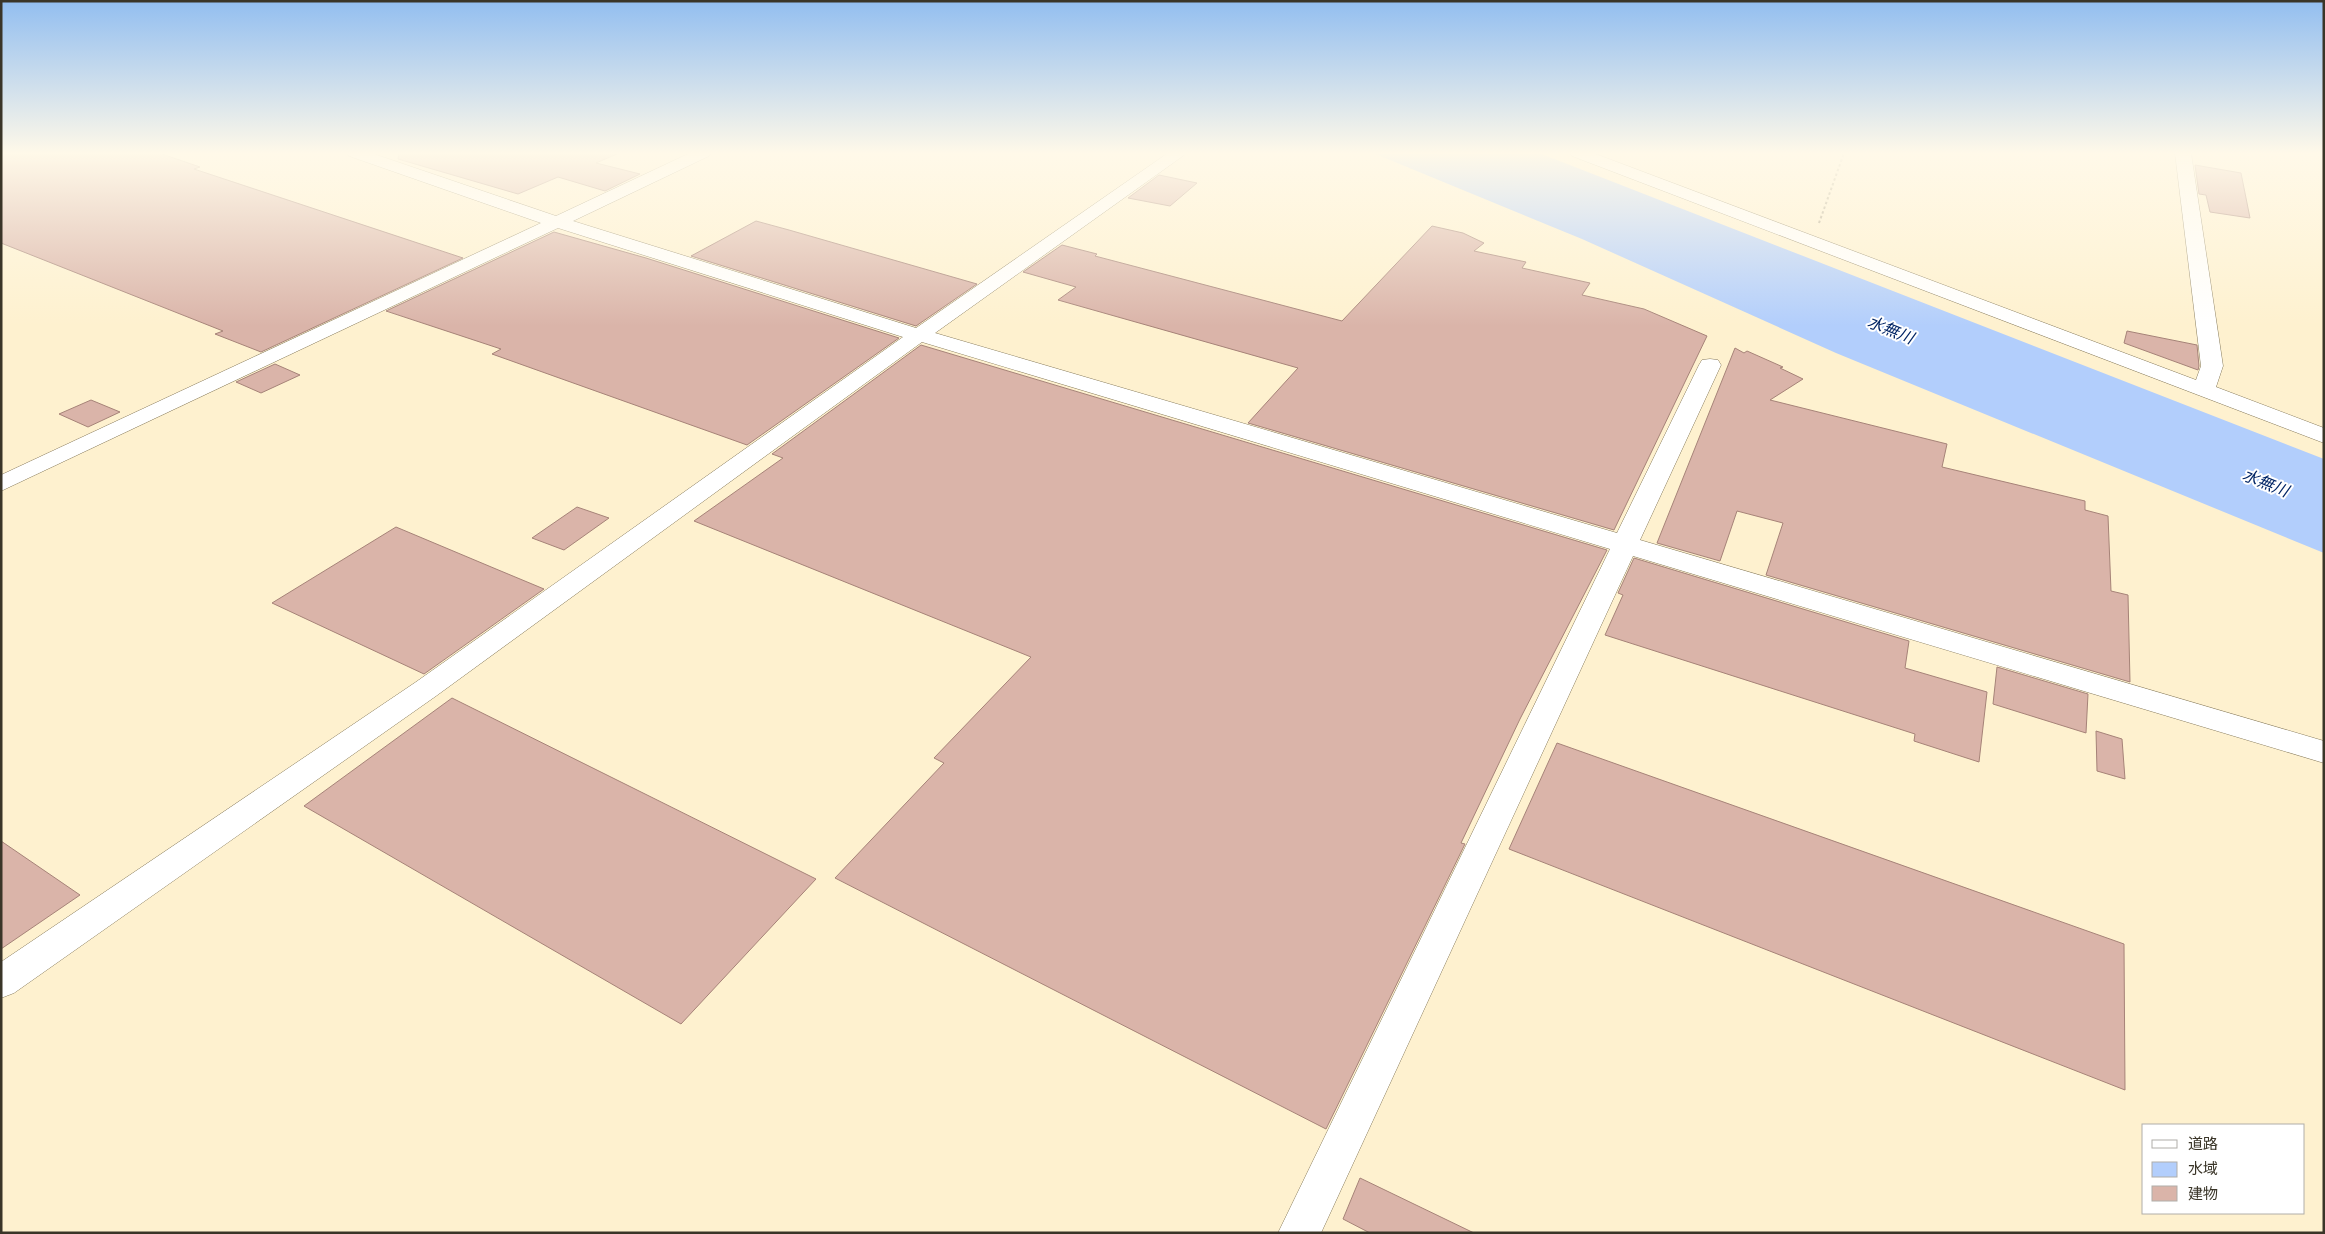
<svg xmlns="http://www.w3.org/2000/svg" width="2325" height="1234" viewBox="0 0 2325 1234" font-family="Lato,'Noto Sans JP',sans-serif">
	<rect width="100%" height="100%" fill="#fef1cf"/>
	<path fill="#b2cefc" d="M1373 153H1539L2324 459V553L1836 353 1582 239Z"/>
	<path fill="#dab4a9" stroke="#a68378" d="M1 153H159L200 167 194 169 463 258 261 352 215 334 223 331 1 243Z
		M399 153H619L596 163 640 174 605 191 558 177 518 194 398 159Z
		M2195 165 2241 173 2250 218 2210 212 2206 195 2199 194Z
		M1159 175 1197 183 1170 206 1128 198Z
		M756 221 789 230 977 284 916 326 691 256Z
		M1432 226 1463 233 1484 243 1474 251 1526 262 1522 268 1590 283 1582 295 1644 309 1707 336 1614 530 1248 423 1298 368 1058 300 1076 287 1023 272 1062 245 1097 254 1095 256 1342 321Z
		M554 232 646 258 899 338 747 445 492 354 501 349 386 311Z
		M2127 331 2197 345 2199 366 2198 370 2124 343Z
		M921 345 1607 550 1520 719 1461 843 1465 844 1326 1129 835 878 944 763 934 758 1031 657 694 521 783 458 772 454Z
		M1735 348 1744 353 1747 351 1783 367 1780 368 1803 379 1770 400 1947 444 1942 467 2085 501V510L2108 516 2111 591 2128 595 2130 682 1766 575 1783 523 1737 511 1720 561 1657 543Z
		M275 364 300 375 261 393 236 382Z
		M91 400 120 412 88 427 59 414Z
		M577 507 609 518 564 550 532 538Z
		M396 527 496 569 544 589 424 674 272 603Z
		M1634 558 1909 641 1905 668 1987 692 1979 762 1914 741 1915 734 1605 635 1623 595 1618 593Z
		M1997 667 2088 694 2086 733 1993 704Z
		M452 698 816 879 681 1024 304 806Z
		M2096 731 2122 739 2125 779 2097 771Z
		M1557 743 2124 944 2125 1090 1509 849Z
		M1 841 80 895 1 949Z
		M1360 1178 1474 1233H1370L1343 1219Z"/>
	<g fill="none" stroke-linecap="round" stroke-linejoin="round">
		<defs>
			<path id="minor" d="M347 153H371L556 216 690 153H711L709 156 573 221 916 328 1168 153H1187L935 333 1617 533 1699 365 1702 360 1710 359 1718 360 1721 365 1640 540 2324 741V763L1633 556 1321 1233H1278L1610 549 922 342 436 696 14 993 1 998V962L416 682 903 337 558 228 1 491V475L541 223 349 156Z
				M1570 153H1593L2196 380 2201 366 2175 153H2191L2223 366 2216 387 2324 428V443L1572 156Z"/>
		</defs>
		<use href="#minor" stroke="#877b5c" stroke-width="1"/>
		<path stroke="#b0a68c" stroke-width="2" stroke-dasharray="2.5 2.5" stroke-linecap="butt" d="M1819 223 1844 153"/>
		<use href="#minor" fill="#fff" fill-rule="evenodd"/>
	</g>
	<linearGradient id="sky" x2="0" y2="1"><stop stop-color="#92bef0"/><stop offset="0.47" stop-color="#fff9e9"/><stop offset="1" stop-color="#fff9e9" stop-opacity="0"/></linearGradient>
	<rect width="2325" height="326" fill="url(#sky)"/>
	<g text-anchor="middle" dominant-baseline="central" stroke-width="4" stroke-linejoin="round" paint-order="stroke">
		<g font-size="16" font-style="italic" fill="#022565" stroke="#fff">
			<text transform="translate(1891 329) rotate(22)">水無川</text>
			<text transform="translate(2266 482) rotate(22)">水無川</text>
		</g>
	</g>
	<rect width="2325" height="1234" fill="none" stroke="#3a3528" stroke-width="5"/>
	<rect x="2142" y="1124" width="162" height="90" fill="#ffffff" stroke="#b0aea9"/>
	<rect x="2152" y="1140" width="25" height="8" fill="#ffffff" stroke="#b0aea9"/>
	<text x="2188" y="1149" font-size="15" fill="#3a3528">道路</text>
	<rect x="2152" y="1162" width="25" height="15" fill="#b2cefc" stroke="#b0aea9"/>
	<text x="2188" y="1174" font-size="15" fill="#3a3528">水域</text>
	<rect x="2152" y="1186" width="25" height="15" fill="#dab4a9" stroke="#b0aea9"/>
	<text x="2188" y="1199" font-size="15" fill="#3a3528">建物</text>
</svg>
